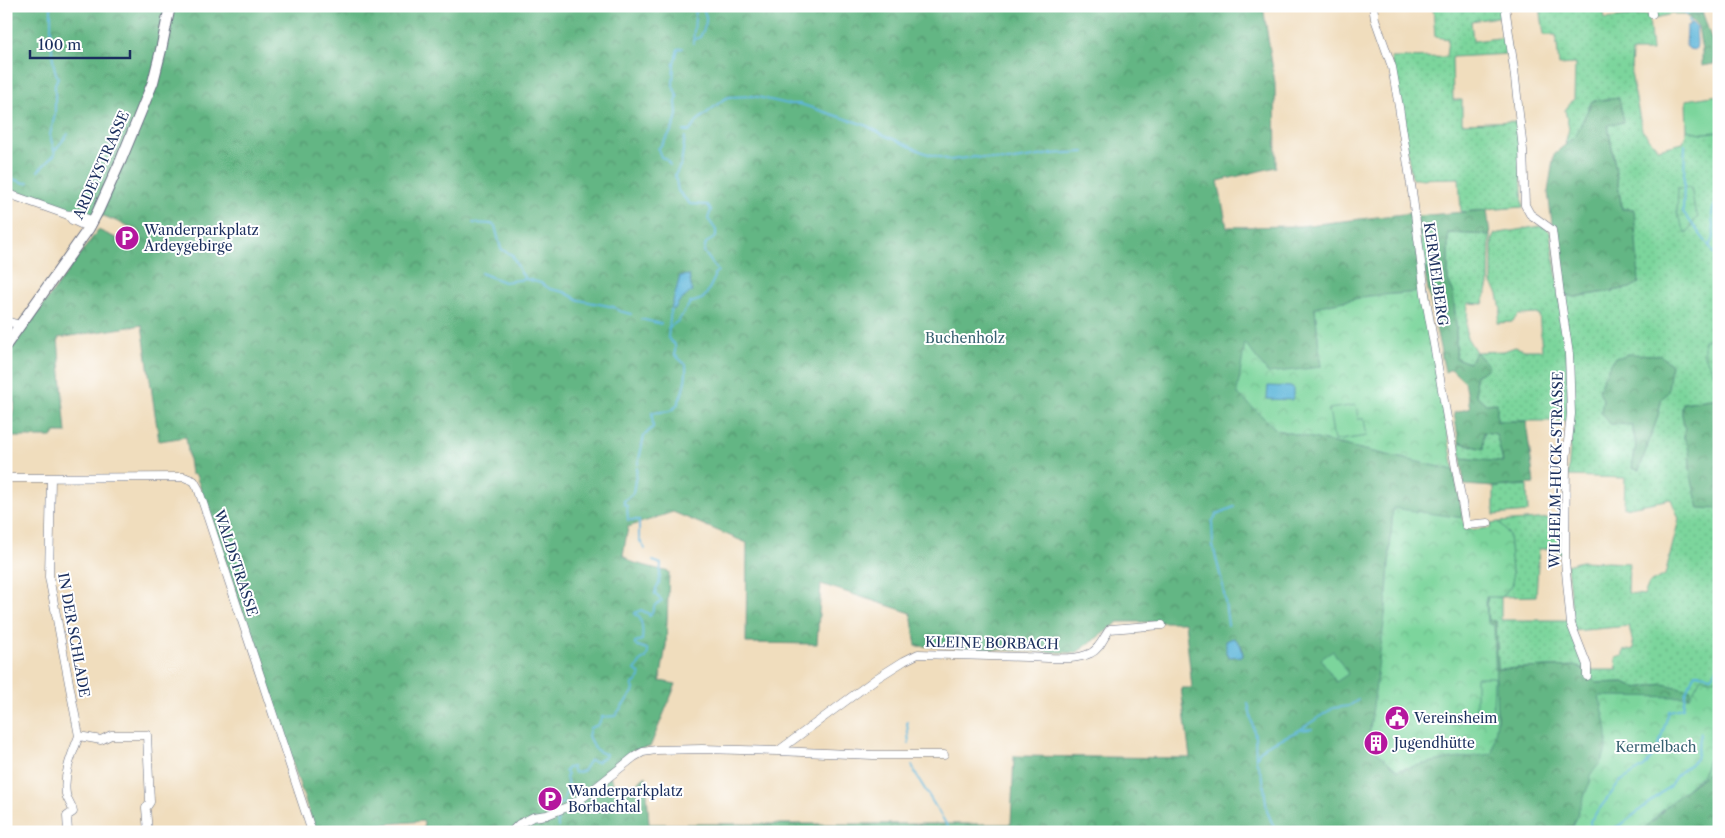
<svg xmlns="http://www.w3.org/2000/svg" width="1725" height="838" viewBox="0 0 1725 838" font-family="'Libre Caslon Text',serif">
	<defs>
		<pattern id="grass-dots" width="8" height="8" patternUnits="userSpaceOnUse" patternTransform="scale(1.25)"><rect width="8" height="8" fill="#7bd59c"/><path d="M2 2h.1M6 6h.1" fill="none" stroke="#6ab789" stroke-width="1.8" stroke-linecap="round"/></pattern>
		<pattern id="forest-crowns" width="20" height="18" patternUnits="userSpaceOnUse" patternTransform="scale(1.25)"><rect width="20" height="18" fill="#64b684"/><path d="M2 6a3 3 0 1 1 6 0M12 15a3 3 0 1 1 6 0" fill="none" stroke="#52946f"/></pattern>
		<pattern id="wetland-marsh" width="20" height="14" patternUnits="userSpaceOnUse" patternTransform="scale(1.25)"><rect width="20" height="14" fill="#7bd59c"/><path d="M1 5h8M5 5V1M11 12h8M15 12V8" fill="none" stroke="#6ab789"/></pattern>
		<pattern id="park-crowns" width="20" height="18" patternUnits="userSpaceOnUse" patternTransform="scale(1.25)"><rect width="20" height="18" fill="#7bd59c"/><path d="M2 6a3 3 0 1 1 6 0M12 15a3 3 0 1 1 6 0" fill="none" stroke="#6ab789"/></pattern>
	</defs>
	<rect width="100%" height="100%" fill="#fff"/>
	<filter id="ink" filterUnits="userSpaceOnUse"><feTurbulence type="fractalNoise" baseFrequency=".02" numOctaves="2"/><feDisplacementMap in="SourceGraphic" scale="10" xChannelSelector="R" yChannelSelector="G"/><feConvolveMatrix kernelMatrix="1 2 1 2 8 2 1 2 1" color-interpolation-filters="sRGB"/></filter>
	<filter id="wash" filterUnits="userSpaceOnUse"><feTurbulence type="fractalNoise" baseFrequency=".0096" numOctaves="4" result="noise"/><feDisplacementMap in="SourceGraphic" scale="20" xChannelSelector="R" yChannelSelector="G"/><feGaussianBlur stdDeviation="1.12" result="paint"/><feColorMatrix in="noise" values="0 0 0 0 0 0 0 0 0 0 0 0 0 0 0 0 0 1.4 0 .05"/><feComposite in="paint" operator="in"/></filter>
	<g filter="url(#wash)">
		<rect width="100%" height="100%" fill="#f0ddbd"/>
		<path fill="url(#grass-dots)" stroke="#4b827d" fill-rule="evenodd" d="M1433 6H1503L1505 16 1471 21 1473 41 1507 37 1510 54 1452 57 1453 100H1462V123L1518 121 1523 207 1461 212 1459 178 1412 179 1391 58 1446 57 1448 39 1435 37Z
			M1540 6H1603L1605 19 1651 14V19H1649L1652 51H1632L1631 73 1642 130 1658 149 1683 143 1687 130 1702 133 1719 132V398L1683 403C1679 418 1687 422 1684 438L1690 447V467L1699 507 1719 509V767L1717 766 1672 800 1653 822 1577 832 1663 684 1637 688 1624 682 1596 683 1589 673V670H1617L1616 658 1623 656V651L1634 649 1629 626 1574 631 1567 565 1581 561 1629 563 1628 593 1644 595 1649 583 1665 575 1679 519 1671 499 1624 508 1625 478 1568 476 1572 423 1561 294 1575 297 1630 288 1633 209H1622L1608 124 1624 122 1592 101 1575 137 1565 144 1569 129 1565 110 1574 99 1575 64 1559 65 1556 35H1544ZM1603 399 1661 400 1658 416 1638 470 1632 468 1636 445 1632 425 1601 412Z
			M1652 6H1701L1703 14H1672L1655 18Z
			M1540 226 1547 229 1550 232 1568 354V421H1496L1486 404 1476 395 1475 376 1486 370 1456 358V326L1453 291 1448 280V233L1490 235 1489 285 1483 304 1468 303 1466 336 1476 352 1504 351 1515 347 1525 350H1542L1539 314 1518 315 1512 322 1497 323 1501 310 1498 294 1492 284V240L1494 234Z
			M1419 235H1433L1434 267 1424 270Z
			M1484 432 1497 434 1503 463 1461 458 1459 442 1483 449Z
			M1527 485 1528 512 1494 515V487Z
			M1565 517 1563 554 1552 549H1539L1536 596 1501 597V620H1570L1585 670 1578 666 1498 669 1496 621 1487 620V596L1501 597 1509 535 1499 522Z"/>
		<path fill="url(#forest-crowns)" stroke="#407271" fill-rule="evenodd" d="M6 6H1263L1275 83 1276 167 1218 181 1227 227 1300 226 1412 213 1423 292 1369 296 1315 307 1321 367 1268 374 1245 343 1277 430 1454 470 1463 518 1393 509 1386 608 1397 770 1437 761 1497 721 1494 625 1487 623 1486 597 1487 596V620L1496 621 1498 669 1578 666 1589 673 1596 683 1624 682 1637 688 1663 684 1691 690 1659 772 1573 832H423L424 821 348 827H314L196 475 191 474 186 437 159 441 142 325 58 338 66 433H55L52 437H8L15 402 6 401V356L98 230 134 246 140 231 104 216H91L6 188ZM673 512 747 543 746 643 817 644 821 584 911 613 916 646 1076 653 1119 622H1185L1192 688H1181L1190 758 1014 756 1011 824H649L646 776 620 797 608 772 633 750 650 747 676 684 660 681 666 646 669 572 631 562 623 555 628 527ZM1237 640 1242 647 1243 656H1228L1226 653Z
			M1703 14 1715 50 1714 64 1702 66V51L1698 26 1686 15Z
			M1619 98 1624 122 1608 125 1622 209H1634L1639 283 1630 288 1575 297 1561 294 1548 192 1554 154 1575 137 1592 101Z
			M1487 210 1490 235 1448 233V280L1453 291 1456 326V358L1469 363 1476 352 1489 366 1486 370 1475 376 1476 395 1486 404 1497 403V421H1526L1534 484 1494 487 1464 485 1461 458 1503 462 1496 434 1484 432 1483 449 1459 442 1454 413 1470 408 1465 382 1451 369 1445 372 1424 270 1434 267 1433 236 1419 235 1417 216Z
			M1626 354 1660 355 1671 364 1668 392 1661 400 1658 416 1639 470 1632 468 1636 445 1632 425 1610 424 1601 412 1603 399 1599 391 1604 376 1615 357H1624Z
			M1719 398V509L1699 508C1695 495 1692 482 1690 468 1689 456 1691 450 1684 438 1687 422 1679 418 1683 403Z
			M1717 766 1719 767V832H1578L1644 813 1653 822 1672 800Z"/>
		<path fill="url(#wetland-marsh)" stroke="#4b827d" d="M1691 187 1695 211 1698 216 1686 234 1677 214 1678 188Z
			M1719 338V380L1704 356V340Z"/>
		<path fill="url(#park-crowns)" stroke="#4b827d" d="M1423 292 1454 470 1277 430 1237 393 1245 343 1268 373 1321 367 1315 307 1369 296Z
			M1393 508 1463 518 1465 530 1491 528V523L1499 522 1509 535 1513 584 1501 597H1486L1487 623 1494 625 1497 721 1492 754 1437 761 1397 770 1368 744 1386 608Z
			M1701 677 1711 679 1719 678V705L1714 718 1710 737 1711 752 1703 774 1656 816 1642 832H1570L1590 782C1590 771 1598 768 1603 758 1612 739 1604 715 1599 696L1690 697Z
			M1284 829 1387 832H1283Z"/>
		<path fill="#7bd59c" stroke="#4b827d" d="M1719 95V132L1702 133 1687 130 1686 100Z
			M1356 405 1358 419H1364L1367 436 1334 441 1329 409Z
			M1333 651 1348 674 1336 682 1321 659Z
			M1476 677H1494L1493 712H1476Z"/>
		<path fill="#5db6da" stroke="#3c729c" d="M1692 23 1697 27C1695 35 1699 45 1695 50L1689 49 1686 46 1687 26Z
			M689 275 692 291 678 303 675 309H671L680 276Z
			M1268 386 1293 387V400L1267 399Z
			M1233 638C1241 642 1242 648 1243 656L1230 657 1226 653V641Z"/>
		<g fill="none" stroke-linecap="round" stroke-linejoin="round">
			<path stroke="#5db6da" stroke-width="2" d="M1680 7 1681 10 1688 14
				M1689 20 1690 23
				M694 40 700 37C706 26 710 16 700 6
				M693 43 696 6
				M684 131H690L697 121 724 99 729 97 753 96 788 104H800L865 125 884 135 925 153 950 160 974 157 1008 161 1051 154 1084 152
				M1685 145 1683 212 1710 247
				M56 149 68 134
				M670 165 666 159 661 157 658 149C667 138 675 129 677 114 677 110 676 105 676 101L678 98 673 86 674 63 678 49 683 48
				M38 171 55 154 50 135 55 114V84L58 77C50 67 51 22 51 6
				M675 175 681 164 685 137
				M6 177 25 183 29 182
				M1719 201C1707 211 1714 223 1714 236 1714 240 1711 243 1710 247L1719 260
				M473 223 491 224 495 226 501 249 512 255 521 273 526 279 541 283 550 289 564 292 579 300 614 307 619 311 631 314
				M481 273 504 282 526 279
				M641 319 661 324
				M668 328 678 321 690 303 702 299 706 295 714 279V274L718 271 704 252 706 243 716 237V230L708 219 711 210 708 205 690 204 678 191 675 174
				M638 464 644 436 653 427 652 413C658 411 666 413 672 410 682 404 687 376 686 365L675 355V345L668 338 671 309
				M637 468 633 493 624 501V504L627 506 628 520H639V539L645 549
				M1228 625 1223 586 1213 546 1212 522 1217 514 1234 507
				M1248 703 1255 736 1256 760 1263 779 1267 811 1276 832
				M907 722 909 744
				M1299 730 1312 729
				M1257 758 1259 752 1267 745 1298 731 1333 708 1349 706 1358 700
				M912 765 918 778 951 832
				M556 807 558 804 563 803 568 787 566 777 568 775 565 771 568 768 572 767 574 773 583 771 590 760 597 762 600 759 605 757 606 754C595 752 593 746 588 736L590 728 598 725 602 717 615 716 633 692 634 689 632 685 640 678 639 673 635 670 642 660 646 658 648 653 647 649 635 645V642L642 640C643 633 642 623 639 616L636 615 635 613 641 610 649 614V616L651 615 655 605 662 601 655 594 656 588 659 584 661 564 653 561
				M557 818 558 827
				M1582 832 1583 829H1591L1590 821 1621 781 1644 767 1652 758 1658 748 1669 711 1683 708 1685 694 1695 673 1711 676 1719 666
				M1605 832 1621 825 1669 787 1676 776 1696 759 1701 733"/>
		</g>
	</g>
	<g filter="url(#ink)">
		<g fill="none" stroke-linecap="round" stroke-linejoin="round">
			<defs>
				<path id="minor" d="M1373 6 1375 19 1392 67 1399 107 1413 198 1425 294 1466 525 1488 523
					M1505 6 1514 69 1523 150 1525 205 1530 214 1552 230 1560 294 1569 354 1571 414 1566 460 1565 561 1571 624 1587 665V676
					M1651 6 1652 14
					M6 193 68 215 75 214 93 221
					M68 215 72 220 89 228
					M6 321 20 325
					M6 478 184 477 194 481 198 488 312 832
					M51 478 49 577 79 736
					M79 736 101 740 111 735H147L150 802 146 808 148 832
					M778 751 873 755H944
					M68 832 67 816 73 812C72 803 67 801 66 794 63 774 72 754 79 736
					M511 832 519 824 533 817 547 815 567 807 585 796 634 757 643 752 656 750 702 749 778 751 877 678 904 661 918 654C954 655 990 656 1026 657 1046 657 1073 662 1091 653 1100 649 1104 636 1110 629L1162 625"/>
				<path id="major" d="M6 345 89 228 98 211 121 160 153 82 161 50 170 6"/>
			</defs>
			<use href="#minor" stroke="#666c7f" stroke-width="9"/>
			<use href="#major" stroke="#666c7f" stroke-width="12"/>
			<use href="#minor" stroke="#fff" stroke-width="8"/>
			<use href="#major" stroke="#fff" stroke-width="10"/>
		</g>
	</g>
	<defs>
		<symbol id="parking-disc" viewBox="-11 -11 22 22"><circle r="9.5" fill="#b5179e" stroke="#fff"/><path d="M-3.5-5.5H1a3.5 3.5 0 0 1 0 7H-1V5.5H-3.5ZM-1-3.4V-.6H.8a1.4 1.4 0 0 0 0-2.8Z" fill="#fff"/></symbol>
		<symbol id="civic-disc" viewBox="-11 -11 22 22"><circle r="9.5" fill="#b5179e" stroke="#fff"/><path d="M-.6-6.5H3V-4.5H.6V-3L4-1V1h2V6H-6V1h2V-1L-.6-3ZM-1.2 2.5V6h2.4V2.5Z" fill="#fff"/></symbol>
		<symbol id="building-disc" viewBox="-11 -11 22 22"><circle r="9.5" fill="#b5179e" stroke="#fff"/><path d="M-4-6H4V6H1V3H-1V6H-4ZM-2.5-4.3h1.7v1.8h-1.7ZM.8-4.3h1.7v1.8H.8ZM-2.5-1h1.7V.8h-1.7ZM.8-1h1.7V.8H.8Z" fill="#fff"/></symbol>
	</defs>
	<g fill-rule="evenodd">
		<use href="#parking-disc" x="113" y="224" width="28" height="28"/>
		<use href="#civic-disc" x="1383" y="704" width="28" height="28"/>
		<use href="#building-disc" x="1362" y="729" width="28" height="28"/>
		<use href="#parking-disc" x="536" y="785" width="28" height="28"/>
	</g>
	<g text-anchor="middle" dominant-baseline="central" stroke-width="4" stroke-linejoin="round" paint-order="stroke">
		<g font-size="14" fill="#1b2f5e" stroke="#fff">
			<text transform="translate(101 165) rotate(-66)">ARDEYSTRASSE</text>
			<text transform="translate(1436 274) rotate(82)">KERMELBERG</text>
			<text transform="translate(1556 470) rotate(-89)">WILHELM-HUCK-STRASSE</text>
			<text transform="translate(236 563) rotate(72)">WALDSTRASSE</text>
			<text transform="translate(74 635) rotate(80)">IN DER SCHLADE</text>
			<text transform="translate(992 643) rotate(1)">KLEINE BORBACH</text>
		</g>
		<g font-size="14" fill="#1b2f5e" stroke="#fff" text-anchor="start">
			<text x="144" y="230">Wanderparkplatz<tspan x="144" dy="16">Ardeygebirge</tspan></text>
			<text x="1414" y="718">Vereinsheim</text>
			<text x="1394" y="743">Jugendhütte</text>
			<text x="568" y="791">Wanderparkplatz<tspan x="568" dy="16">Borbachtal</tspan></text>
		</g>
		<g font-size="14" fill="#386171" stroke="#fff">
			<text x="965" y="338">Buchenholz</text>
			<text x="1656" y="747">Kermelbach</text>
		</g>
	</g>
	<rect width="1725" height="838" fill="none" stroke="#fff" stroke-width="25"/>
	<path d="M30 50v8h100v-8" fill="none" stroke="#1b2f5e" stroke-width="2.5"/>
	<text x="38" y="50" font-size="15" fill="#1b2f5e" stroke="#ffffff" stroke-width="4" paint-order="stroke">100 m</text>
</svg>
